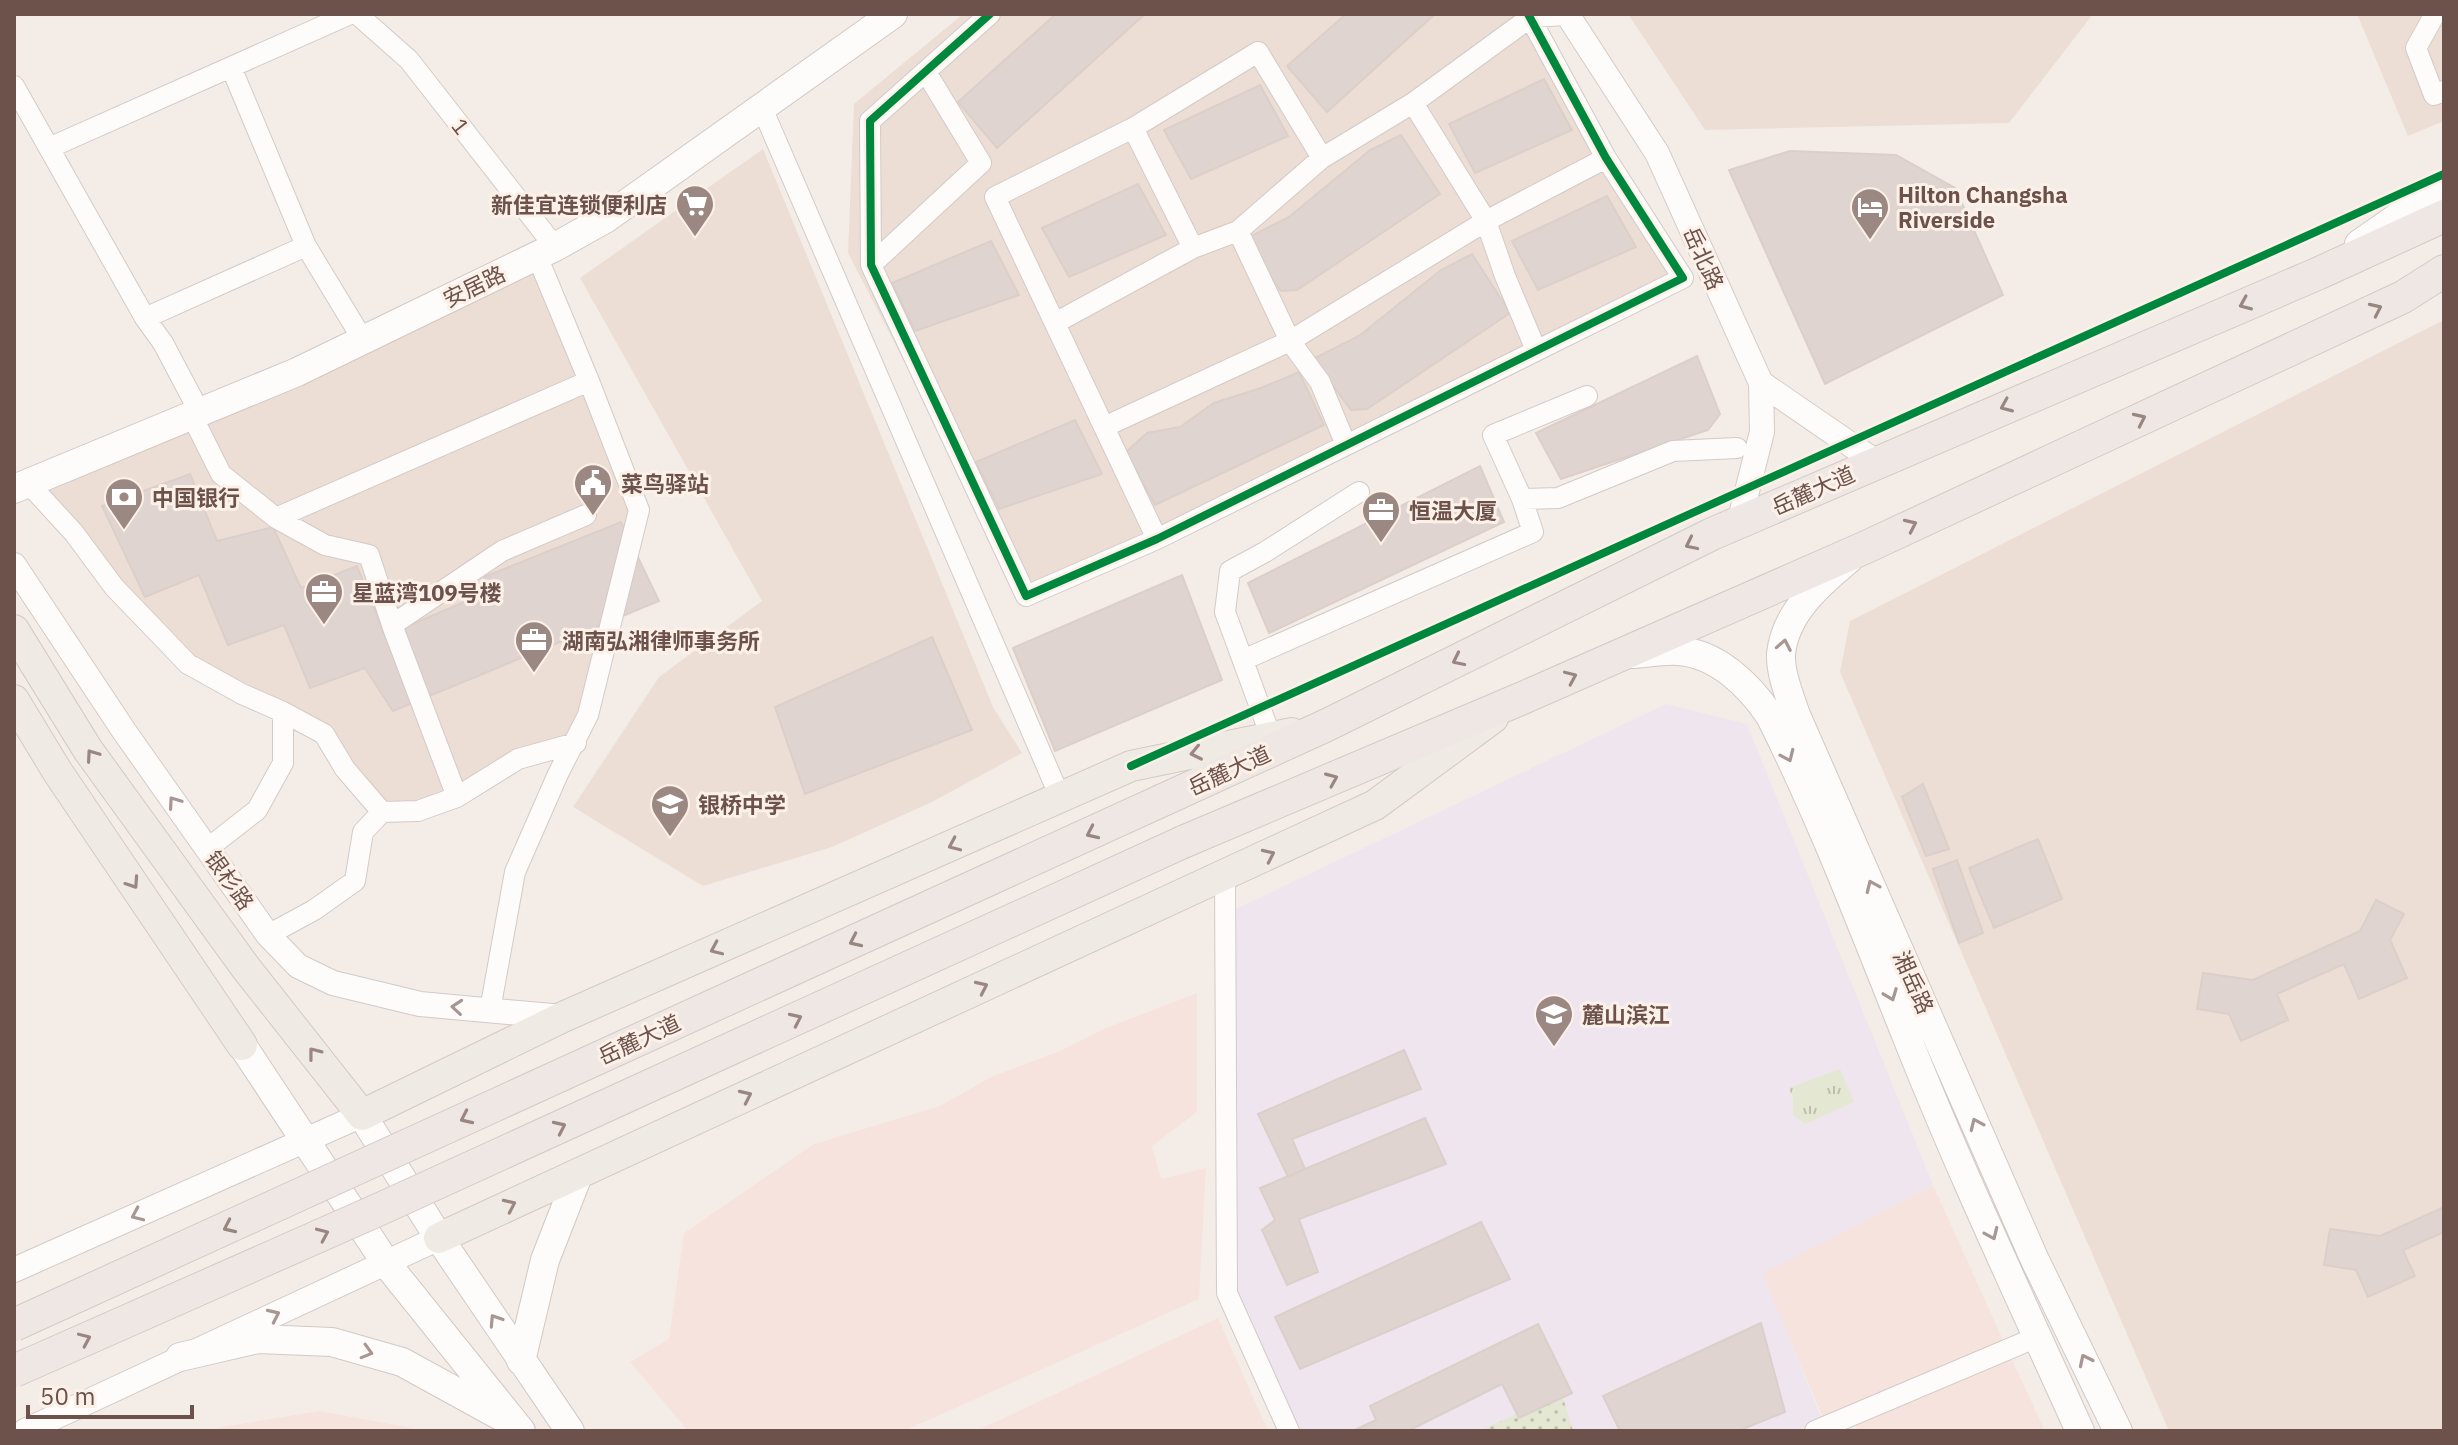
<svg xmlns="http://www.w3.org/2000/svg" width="2458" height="1445" viewBox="0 0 2458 1445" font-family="'IBM Plex Sans','Noto Sans SC',sans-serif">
	<defs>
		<pattern id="grass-dots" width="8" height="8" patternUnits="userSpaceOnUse" patternTransform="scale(2)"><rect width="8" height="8" fill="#e4e8d3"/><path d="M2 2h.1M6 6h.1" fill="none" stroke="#bdbfad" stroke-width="1.8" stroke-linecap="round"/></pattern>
		<pattern id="park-tufts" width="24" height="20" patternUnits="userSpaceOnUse" patternTransform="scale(2)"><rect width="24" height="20" fill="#e4e8d3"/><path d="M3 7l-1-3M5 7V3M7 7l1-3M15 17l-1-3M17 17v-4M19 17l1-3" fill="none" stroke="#bdbfad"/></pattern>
	</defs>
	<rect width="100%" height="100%" fill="#f4ede7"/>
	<path fill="#ecded5" d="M963 14H1528L1683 278 1026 596 848 253 854 104Z
		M1628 14H2093L2009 123 1705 130Z
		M2357 14H2444V121L2408 136Z
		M763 149 993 707 1022 753 932 802 832 847 703 886 573 807 659 677 762 601 580 278Z
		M537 256 639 510 576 743 457 797 382 812 323 734 188 664 29 484Z
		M2444 320V1431H2169L1840 672 1850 621Z"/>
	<path fill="#f6e3de" d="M1197 993V1112L1152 1146 1161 1179 1206 1168 1199 1299 904 1431H688L630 1362 669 1339 684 1233 814 1144 940 1106 993 1076 1060 1051 1106 1028Z
		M1933 1185 2003 1340 2045 1431H1858L1852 1416 1827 1427 1762 1274Z
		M1218 1318 1268 1431H976Z
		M319 1411 429 1431H218L217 1428Z"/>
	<path fill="#eee5ef" d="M1666 704 1747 724 1933 1185 1763 1274 1822 1419 1795 1431H1289L1227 1293 1234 910Z"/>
	<path fill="url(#grass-dots)" d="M1562 1394 1573 1431H1479Z"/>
	<path fill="url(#park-tufts)" d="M1840 1069 1854 1102 1805 1124 1793 1115V1098L1789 1088Z"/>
	<path fill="#e0d4d0" stroke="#dccfca" stroke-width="2" d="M1056 14H1145L997 148 958 102Z
		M1346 14H1435L1327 112 1287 66Z
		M1544 79 1572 130 1475 173 1449 124Z
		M1260 85 1288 136 1191 179 1164 130Z
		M1401 135 1440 194 1297 290 1281 291 1243 240 1289 217 1370 150Z
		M1790 151 1896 155 1955 188 2003 295 1825 384 1729 170Z
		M1138 184 1166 235 1069 277 1042 228Z
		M1607 196 1636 247 1538 290 1512 241Z
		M991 241 1019 295 915 331 892 283Z
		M1472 254 1510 313 1367 409 1351 410 1313 359 1359 336 1441 270Z
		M1697 356 1720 414 1708 430 1561 479 1536 433Z
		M1299 372 1324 425 1155 505 1126 452 1147 433 1180 427 1214 403 1261 388Z
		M1075 420 1102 474 999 509 976 462Z
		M1480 466 1504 522 1269 633 1248 583Z
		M190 474 217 541 273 527 301 588 357 566 385 636 490 591 484 577 621 522 659 601 393 711 365 668 310 688 284 625 228 645 199 575 145 597 102 506Z
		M1182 575 1222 680 1055 751 1013 648Z
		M932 637 972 730 805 794 775 707Z
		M1923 784 1949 849 1926 856 1902 797Z
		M2038 839 2062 899 1994 928 1969 868Z
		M1957 860 1983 933 1959 943 1933 869Z
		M2376 900 2404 914 2390 940 2407 978 2359 999 2344 964 2277 994 2288 1020 2241 1041 2229 1014 2197 1009 2203 973 2253 980 2360 931Z
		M1404 1050 1421 1089 1292 1139 1305 1169 1288 1177 1258 1114Z
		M1425 1118 1446 1164 1299 1219 1318 1272 1287 1285 1262 1230 1275 1220 1260 1188Z
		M2444 1207V1232L2403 1250 2415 1276 2368 1297 2356 1270 2324 1265 2330 1229 2380 1236Z
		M1481 1222 1510 1279 1300 1369 1275 1317Z
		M1761 1323 1785 1412 1738 1431H1620L1603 1396Z
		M1538 1324 1572 1393 1519 1418 1502 1384 1408 1431H1353L1376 1420 1370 1406Z"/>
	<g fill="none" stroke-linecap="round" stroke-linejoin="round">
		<defs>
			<path id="minor" d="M357 14 409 60 555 247
				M990 14 870 121 871 265 1026 596 1157 539 1683 278 1606 158 1528 14
				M2435 14 2416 48 2434 95 2444 91
				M231 67 306 246 363 340
				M14 86 145 318 163 343 200 413
				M762 108 1060 797
				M1133 128 1258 52 1322 158
				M49 148 350 14
				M871 265 981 163 929 77
				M145 318 306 246
				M1055 323 1193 248 1238 231 1322 158 1413 103 1531 17 1567 15
				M1536 350 1505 276 1486 221 1606 158
				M192 416 221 474 276 518 325 545 369 555 392 625 457 797
				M1104 427 1290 341 1238 231
				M1346 445 1320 382 1290 341 1486 221 1413 103
				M29 484 74 533 114 587 188 664 242 694 283 712V763L257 810 207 849
				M1522 499 1558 498 1673 451 1737 448
				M276 518 589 381 537 256
				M1157 539 995 197 1133 128 1193 248
				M392 625 502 551 586 515
				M1243 660 1533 532 1522 499 1493 435 1587 396
				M283 712 324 734 345 769 382 812 418 811 457 797 518 759 576 743
				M1271 737 1225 612 1230 571 1265 552 1359 492
				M1225 875 1227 1293 1289 1431
				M268 935 314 910 355 881 363 832 382 812
				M490 1010 515 872 558 774 588 715 639 510 589 381
				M1815 1431 2037 1337"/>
			<path id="tertiary" d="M1567 14 1657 153 1761 383 1762 432 1739 523
				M1761 383 1876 462
				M14 565 124 731 268 935 298 966 333 983 420 1004 563 1017
				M14 1270 362 1115
				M25 1431 439 1238"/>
			<path id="secondary" d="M2359 244 2444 185
				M14 489 297 372 555 247 605 219 893 14
				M1848 560C1819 584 1785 613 1781 654 1780 673 1790 697 1796 715L2034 1258 2118 1431
				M1633 654C1648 653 1664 650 1678 651 1717 653 1750 686 1770 716 1822 819 1863 928 1906 1035 1959 1169 2021 1300 2080 1431
				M242 1045 386 1263 521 1431
				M362 1115 439 1238 570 1431
				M180 1357 258 1339 332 1342 402 1362 504 1418
				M521 1361 545 1260 579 1173"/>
			<path id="primary" d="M14 630 88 750 246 968 362 1115 563 1017 1131 766 1292 733
				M14 700 57 771 242 1045
				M439 1238 1375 805 1493 718"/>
			<path id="trunk" d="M1163 800 1327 725 1712 534 2317 274 2444 216
				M1183 842 1518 700 1864 548 2403 297 2444 271"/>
		</defs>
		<use href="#minor" stroke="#d3cac6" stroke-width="22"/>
		<use href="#tertiary" stroke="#d3cac6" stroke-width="26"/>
		<use href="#secondary" stroke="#d2c8c4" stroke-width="30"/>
		<use href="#primary" stroke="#d3c9c5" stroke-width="32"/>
		<use href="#trunk" stroke="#d3c9c5" stroke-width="34"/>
		<use href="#minor" stroke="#fdfcfb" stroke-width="20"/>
		<use href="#tertiary" stroke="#fdfcfb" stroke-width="24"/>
		<use href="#secondary" stroke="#fdfcfb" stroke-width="28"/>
		<use href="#primary" stroke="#f0eae4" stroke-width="30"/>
		<use href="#trunk" stroke="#efe7e4" stroke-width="32"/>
		<defs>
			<path id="trunk-bridge" d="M14 1325 1163 800
				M14 1371 380 1209 1183 842"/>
		</defs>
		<use href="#trunk-bridge" stroke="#d3c9c5" stroke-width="34" stroke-linecap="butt"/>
		<use href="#trunk-bridge" stroke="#efe7e4" stroke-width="32"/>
		<defs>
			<path id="cycleway" d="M990 14 870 121 871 265 1026 596 1157 539 1683 278 1606 158 1528 14
				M1131 766 2444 174"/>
		</defs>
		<use href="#cycleway" stroke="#fcf1e8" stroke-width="13"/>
		<use href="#cycleway" stroke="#00873e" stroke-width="8"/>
	</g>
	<defs><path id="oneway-chevron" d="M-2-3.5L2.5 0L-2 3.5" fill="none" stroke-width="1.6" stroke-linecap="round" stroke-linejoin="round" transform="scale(2)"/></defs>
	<g stroke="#9a8681">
		<use href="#oneway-chevron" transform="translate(2245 304) rotate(157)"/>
		<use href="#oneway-chevron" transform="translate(2376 309) rotate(-25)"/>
		<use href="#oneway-chevron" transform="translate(2006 406) rotate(157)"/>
		<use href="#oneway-chevron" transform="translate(2140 419) rotate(-25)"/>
		<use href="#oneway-chevron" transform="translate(1911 525) rotate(-25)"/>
		<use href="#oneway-chevron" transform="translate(1691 544) rotate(154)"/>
		<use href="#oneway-chevron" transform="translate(1458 660) rotate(154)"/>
		<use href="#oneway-chevron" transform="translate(1571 677) rotate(-24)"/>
		<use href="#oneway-chevron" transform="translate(1332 779) rotate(-23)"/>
		<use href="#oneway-chevron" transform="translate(1092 833) rotate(155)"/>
		<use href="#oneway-chevron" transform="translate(855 941) rotate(155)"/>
		<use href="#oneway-chevron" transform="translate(796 1019) rotate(-25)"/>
		<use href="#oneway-chevron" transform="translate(466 1118) rotate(155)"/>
		<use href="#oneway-chevron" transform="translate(560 1127) rotate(-25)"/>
		<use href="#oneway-chevron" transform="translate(229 1227) rotate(155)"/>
		<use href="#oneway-chevron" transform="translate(323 1234) rotate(-24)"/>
		<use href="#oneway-chevron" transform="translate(85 1339) rotate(-24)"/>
	</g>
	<g stroke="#a79692">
		<use href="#oneway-chevron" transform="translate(1784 645) rotate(-79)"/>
		<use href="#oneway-chevron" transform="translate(1788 756) rotate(66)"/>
		<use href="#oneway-chevron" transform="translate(174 802) rotate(-125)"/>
		<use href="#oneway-chevron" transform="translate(1872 886) rotate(-114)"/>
		<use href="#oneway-chevron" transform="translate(1891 995) rotate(69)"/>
		<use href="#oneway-chevron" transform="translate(457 1007) rotate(-175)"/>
		<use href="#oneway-chevron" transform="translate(1976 1124) rotate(-114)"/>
		<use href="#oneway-chevron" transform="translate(137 1215) rotate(156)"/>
		<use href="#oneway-chevron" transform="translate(1992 1234) rotate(66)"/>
		<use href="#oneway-chevron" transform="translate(274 1315) rotate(-25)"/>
		<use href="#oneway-chevron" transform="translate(495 1320) rotate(-123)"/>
		<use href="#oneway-chevron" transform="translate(367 1352) rotate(16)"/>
		<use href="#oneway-chevron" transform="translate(2085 1360) rotate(-116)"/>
	</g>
	<g stroke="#9b8781">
		<use href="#oneway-chevron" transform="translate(1196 753) rotate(168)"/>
		<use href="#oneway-chevron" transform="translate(92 755) rotate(-125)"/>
		<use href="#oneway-chevron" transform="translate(954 845) rotate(156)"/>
		<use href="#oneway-chevron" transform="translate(1269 855) rotate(-25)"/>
		<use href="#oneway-chevron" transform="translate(133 883) rotate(56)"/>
		<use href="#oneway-chevron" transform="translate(716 949) rotate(156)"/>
		<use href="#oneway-chevron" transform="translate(982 987) rotate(-25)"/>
		<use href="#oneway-chevron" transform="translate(314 1053) rotate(-128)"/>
		<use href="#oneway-chevron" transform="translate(746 1096) rotate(-25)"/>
		<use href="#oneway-chevron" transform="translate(510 1205) rotate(-25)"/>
	</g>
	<defs>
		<symbol id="supermarket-pin" viewBox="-11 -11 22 30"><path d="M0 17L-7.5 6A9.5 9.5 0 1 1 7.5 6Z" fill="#9c8882" stroke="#fcf1e8"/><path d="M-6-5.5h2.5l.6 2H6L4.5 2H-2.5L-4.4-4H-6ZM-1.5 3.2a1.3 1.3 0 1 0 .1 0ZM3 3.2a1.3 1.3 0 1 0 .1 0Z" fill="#fff"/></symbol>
		<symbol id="hotel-pin" viewBox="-11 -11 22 30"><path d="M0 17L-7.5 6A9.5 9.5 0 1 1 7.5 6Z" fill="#9c8882" stroke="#fcf1e8"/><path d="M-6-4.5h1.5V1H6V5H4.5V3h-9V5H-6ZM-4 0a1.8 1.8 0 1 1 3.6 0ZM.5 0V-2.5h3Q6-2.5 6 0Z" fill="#fff"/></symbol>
		<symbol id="civic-pin" viewBox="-11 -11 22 30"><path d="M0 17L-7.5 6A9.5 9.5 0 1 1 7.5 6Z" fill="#9c8882" stroke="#fcf1e8"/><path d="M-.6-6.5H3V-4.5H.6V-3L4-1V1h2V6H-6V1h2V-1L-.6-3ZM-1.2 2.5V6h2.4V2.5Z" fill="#fff"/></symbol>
		<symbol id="bank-pin" viewBox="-11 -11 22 30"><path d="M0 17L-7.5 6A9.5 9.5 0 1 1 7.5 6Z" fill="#9c8882" stroke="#fcf1e8"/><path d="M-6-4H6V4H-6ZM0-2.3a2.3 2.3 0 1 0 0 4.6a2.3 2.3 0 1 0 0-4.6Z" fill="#fff"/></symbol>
		<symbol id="office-pin" viewBox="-11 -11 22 30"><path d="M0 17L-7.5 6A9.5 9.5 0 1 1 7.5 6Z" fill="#9c8882" stroke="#fcf1e8"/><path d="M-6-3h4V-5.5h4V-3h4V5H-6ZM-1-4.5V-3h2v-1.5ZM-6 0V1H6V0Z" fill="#fff"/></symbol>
		<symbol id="school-pin" viewBox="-11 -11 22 30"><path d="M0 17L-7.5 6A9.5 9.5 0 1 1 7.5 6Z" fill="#9c8882" stroke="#fcf1e8"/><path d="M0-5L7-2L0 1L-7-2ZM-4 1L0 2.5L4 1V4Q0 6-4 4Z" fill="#fff"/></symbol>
	</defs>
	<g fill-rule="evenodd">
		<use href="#supermarket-pin" x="673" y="182" width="44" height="60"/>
		<use href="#hotel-pin" x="1848" y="185" width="44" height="60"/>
		<use href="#civic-pin" x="571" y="461" width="44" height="60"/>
		<use href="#bank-pin" x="102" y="475" width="44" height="60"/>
		<use href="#office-pin" x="1359" y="488" width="44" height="60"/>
		<use href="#office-pin" x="302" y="570" width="44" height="60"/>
		<use href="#office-pin" x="512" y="618" width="44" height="60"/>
		<use href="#school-pin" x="648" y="782" width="44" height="60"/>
		<use href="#school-pin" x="1532" y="992" width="44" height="60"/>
	</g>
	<g text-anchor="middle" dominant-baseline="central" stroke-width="6" stroke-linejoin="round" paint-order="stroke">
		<g font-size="22" fill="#6d524c" stroke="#fcf1e8">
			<text transform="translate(461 126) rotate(52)">1</text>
			<text transform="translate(1704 258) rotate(66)">岳北路</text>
			<text transform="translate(474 286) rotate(-26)">安居路</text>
			<text transform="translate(1813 490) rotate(-24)">岳麓大道</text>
			<text transform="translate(1229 770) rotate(-25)">岳麓大道</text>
			<text transform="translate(230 880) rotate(55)">银杉路</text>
			<text transform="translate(1914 982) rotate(66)">湘岳路</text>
			<text transform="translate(639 1039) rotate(-25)">岳麓大道</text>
		</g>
		<g font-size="22" font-weight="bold" fill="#6d524c" stroke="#fcf1e8" text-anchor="start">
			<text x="1898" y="194">Hilton Changsha<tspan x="1898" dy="25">Riverside</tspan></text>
			<text x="667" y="204" text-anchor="end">新佳宜连锁便利店</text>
			<text x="621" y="483">菜鸟驿站</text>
			<text x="152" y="497">中国银行</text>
			<text x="1409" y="510">恒温大厦</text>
			<text x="352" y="592">星蓝湾109号楼</text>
			<text x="562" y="640">湖南弘湘律师事务所</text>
			<text x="698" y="804">银桥中学</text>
			<text x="1582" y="1014">麓山滨江</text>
		</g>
	</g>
	<rect width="2458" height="1445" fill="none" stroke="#6d524c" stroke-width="32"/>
	<path d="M28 1405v12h164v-12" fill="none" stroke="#6d524c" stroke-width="4"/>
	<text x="40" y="1405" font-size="24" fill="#6d524c" stroke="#fcf1e8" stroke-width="6" paint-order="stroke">50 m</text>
</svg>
